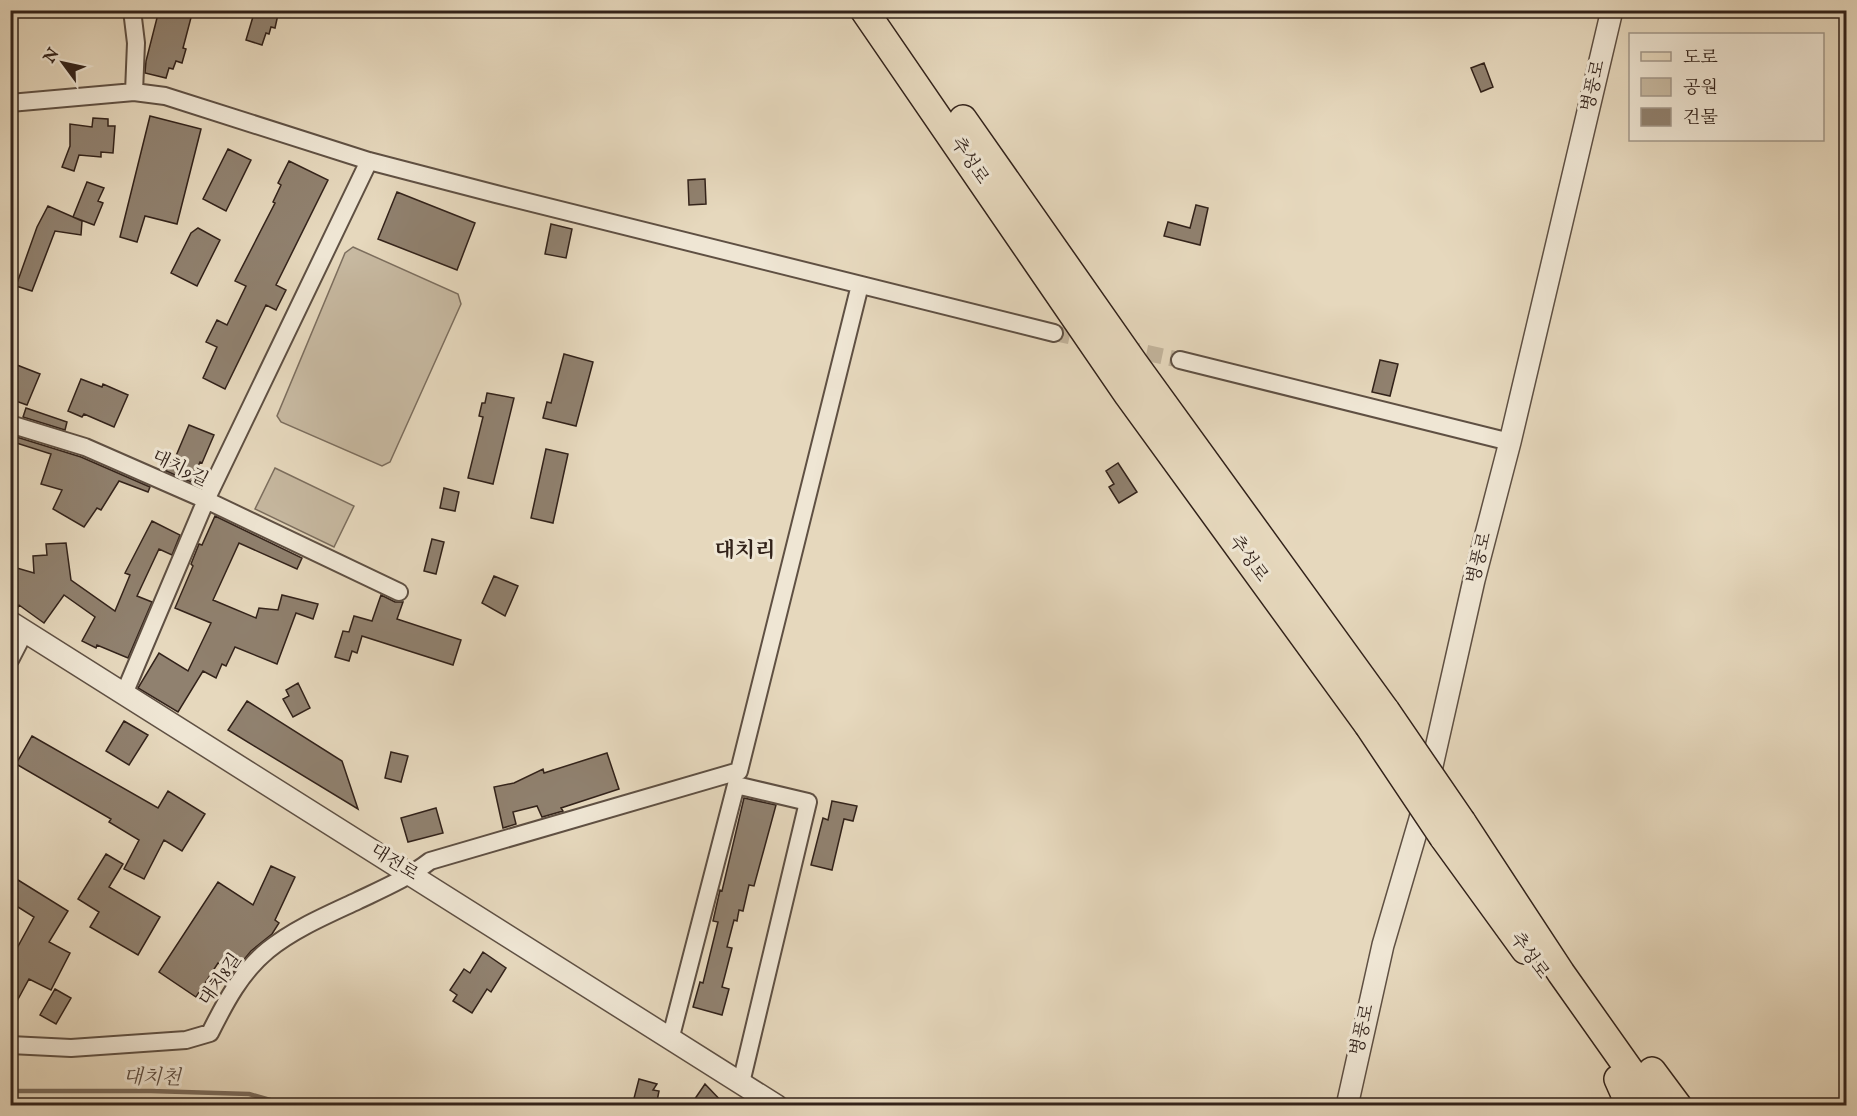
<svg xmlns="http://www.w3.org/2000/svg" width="1857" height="1116" viewBox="0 0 1857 1116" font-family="'IM FELL English','Noto Serif KR',serif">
	<rect width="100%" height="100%" fill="#e6d8bd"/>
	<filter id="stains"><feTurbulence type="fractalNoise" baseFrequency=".00333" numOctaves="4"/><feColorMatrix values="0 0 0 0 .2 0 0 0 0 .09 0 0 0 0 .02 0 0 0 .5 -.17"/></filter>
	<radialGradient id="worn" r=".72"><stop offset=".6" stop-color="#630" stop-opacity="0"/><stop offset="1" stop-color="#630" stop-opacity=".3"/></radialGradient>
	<path fill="#c7b9a1" stroke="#7c6e5e" stroke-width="1.5" d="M353 247 458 294 461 304 390 462 382 466 281 422 277 416 345 253Z
		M275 468 354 506 334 547 255 509Z"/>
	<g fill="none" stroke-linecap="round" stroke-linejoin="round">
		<path stroke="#796a5b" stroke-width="4.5" d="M10 1091H151L249 1094 291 1106"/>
	</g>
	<path fill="#90816f" stroke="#32221a" stroke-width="1.5" d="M159 10H193L183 48 186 49 182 63 176 61 173 69 169 68 166 78 145 73 146 61Z
		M255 10H279L275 28 271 27 269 34 266 33 262 45 246 40Z
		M1484 63 1493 87 1481 92 1471 68Z
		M150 116 201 129 177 224 145 216 137 242 120 237Z
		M93 118 108 119V126H115L113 153 101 152V157L79 155 74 171 62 167 70 146V124L92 127Z
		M228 149 251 160 226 211 203 199Z
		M289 161 328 180 276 285 286 290 276 310 266 305 225 389 203 378 217 347 206 342 217 320 227 325 246 286 235 281 275 203 273 202 281 185 278 183Z
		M705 179 706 204 689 205 688 180Z
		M87 182 104 188 98 201 103 203 94 225 73 217 82 221 81 235 55 231 32 291 16 286 37 227 48 206 73 217Z
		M397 192 475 223 457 270 378 239Z
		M1196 205 1208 208 1200 245 1164 236 1168 222 1190 228Z
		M551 224 572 229 566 258 545 254Z
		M198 228 220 240 197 286 171 273 191 233Z
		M564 354 593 362 576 426 543 418 547 402 551 403Z
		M1380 360 1398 364 1390 396 1372 392Z
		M17 365 40 374 27 405 10 399V367L15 368Z
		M81 379 102 387 103 384 128 395 114 427 84 414 82 417 68 411Z
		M487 393 514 398 493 484 468 478 483 417 479 416 482 403H485Z
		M26 408 67 422 65 430 23 417Z
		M189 425 214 435 202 463 200 462 191 482 164 470 168 461 173 463Z
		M10 435 81 457 150 487 148 492 119 481 101 510 97 508 84 527 53 509 62 490 41 484 51 454 10 441Z
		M546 449 568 454 553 523 531 518Z
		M1118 463 1137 492 1119 503 1109 487 1114 484 1106 471Z
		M444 488 459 492 455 511 440 508Z
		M215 516 302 558 297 569 239 543 213 600 256 618 259 608 278 610 282 595 318 604 313 619 296 613 277 664 235 647 226 666 222 664 216 678 203 671 178 712 138 688 159 653 188 671 211 623 175 608 193 566 191 564 199 544 202 545Z
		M152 521 180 535 172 555 159 549 137 596 152 602 128 658 97 645 96 648 82 641 95 617 64 595 44 623 19 605 16 611 10 609V566L34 573 33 556 47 555 46 544 66 543 71 580 115 611 130 575 125 573Z
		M432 539 444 542 436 574 424 571Z
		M494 576 518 586 505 616 482 603Z
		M381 595 395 602H403L397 619 461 640 453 665 362 636 357 653 352 651 349 661 335 657 343 631 349 632 354 616 372 621Z
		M298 683 310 708 293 717 283 699 289 696 286 690Z
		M247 701 342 761 358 809 228 730Z
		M124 721 148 735 129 765 106 751Z
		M32 736 158 808 168 791 205 814 182 851 164 840 144 879 124 869 139 840 109 822 111 819 16 764Z
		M391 752 408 756 401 782 385 778Z
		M607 753 619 789 561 808 563 811 542 817 537 806 513 812 516 824 503 828 494 787 514 783 543 769 544 773Z
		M744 798 776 805 754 886 749 885 743 911 739 910 737 921 734 920 727 947 732 948 722 987 729 989 722 1015 693 1007 700 982 703 983 718 922 713 921 720 890 722 891Z
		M832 801 857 806 853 821 844 819 832 870 811 865 823 818 828 820Z
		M436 808 443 833 408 842 401 818Z
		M106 854 123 864 109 887 160 917 138 955 90 927 99 912 78 899Z
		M271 866 295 877 275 920 279 923 272 934 251 951 233 973 218 963 196 997 159 972 218 882 253 905Z
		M10 875 68 911 49 942 70 953 51 990 29 979 10 1014V961L34 917 10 902Z
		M483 952 506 968 491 992 487 989 472 1013 453 1001 457 995 450 990 464 969 470 973Z
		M55 989 71 998 56 1024 40 1015Z
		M639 1079 657 1084 653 1090 659 1091 656 1106H632Z
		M705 1084 726 1106H690Z"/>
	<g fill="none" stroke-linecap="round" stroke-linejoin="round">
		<path stroke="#c2b49c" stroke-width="16" stroke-dasharray="16 8" stroke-linecap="butt" d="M1054 333 1092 341
			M1123 348 1180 360"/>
		<defs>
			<path id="minor" d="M134 92 165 96 369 161 496 194 1054 333
				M10 103 134 92 136 43 132 10
				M369 161 206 500 399 592
				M1180 360 1510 442
				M10 424 85 447 206 500 124 694
				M10 660 25 631
				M670 1040 736 785 808 802 741 1083
				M10 1045 71 1048 186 1040 210 1033C225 1003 241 972 268 950 294 929 327 915 357 901 382 889 408 878 430 861L739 771 860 285"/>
			<path id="tertiary" d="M10 622 777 1106
				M1347 1106 1383 945 1420 819 1474 580 1510 442 1612 10"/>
			<path id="primary" d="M864 10 1128 395 1368 725
				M963 119 1134 363 1386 711
				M1462 822 1561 973 1655 1106
				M1443 837 1525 950
				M1652 1071 1678 1106
				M1618 1079 1630 1106"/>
		</defs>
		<use href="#minor" stroke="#5f5043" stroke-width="20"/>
		<use href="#tertiary" stroke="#5f5043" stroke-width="24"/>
		<use href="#primary" stroke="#32221a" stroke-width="30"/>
		<use href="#minor" stroke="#efe6d4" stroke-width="16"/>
		<use href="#tertiary" stroke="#efe6d4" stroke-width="21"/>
		<use href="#primary" stroke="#e6d8bd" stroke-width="27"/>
		<defs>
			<path id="primary-bridge" d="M1386 711 1462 822
				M1368 725 1443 837"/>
		</defs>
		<use href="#primary-bridge" stroke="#32221a" stroke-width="30" stroke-linecap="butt"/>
		<use href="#primary-bridge" stroke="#e6d8bd" stroke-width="27"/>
	</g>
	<g text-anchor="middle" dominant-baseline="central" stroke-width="6" stroke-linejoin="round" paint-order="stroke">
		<g font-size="18" fill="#32221a" stroke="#efe6d4">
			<text transform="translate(1594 86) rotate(-77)">병풍로</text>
			<text transform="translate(969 161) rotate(56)">추성로</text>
			<text transform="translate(180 469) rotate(26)">대치9길</text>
			<text transform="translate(1480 558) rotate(-76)">병풍로</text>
			<text transform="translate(1248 559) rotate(54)">추성로</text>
			<text transform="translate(394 863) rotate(32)">대전로</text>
			<text transform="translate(1529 956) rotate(54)">추성로</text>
			<text transform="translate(221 980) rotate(-55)">대치8길</text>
			<text transform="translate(1363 1030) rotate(-77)">병풍로</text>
		</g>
		<g font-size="20" font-style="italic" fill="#5c4c40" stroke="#efe6d4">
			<text transform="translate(152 1078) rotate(1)">대치천</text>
		</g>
		<g font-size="21" font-weight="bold" fill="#32221a" stroke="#efe6d4">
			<text x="745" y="551">대치리</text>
		</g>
	</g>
	<rect width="1857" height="1116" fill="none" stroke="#e6d8bd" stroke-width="36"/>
	<rect x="12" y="12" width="1833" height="1092" fill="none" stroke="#32221a" stroke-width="3"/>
	<rect x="18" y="18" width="1821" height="1080" fill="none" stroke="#32221a" stroke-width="1.5"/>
	<rect x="1629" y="33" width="195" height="108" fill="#efe6d4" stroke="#a3988a" stroke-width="1.5"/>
	<rect x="1641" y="52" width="30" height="9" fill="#e6d8bd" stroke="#a3988a" stroke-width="1.5"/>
	<text x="1683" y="63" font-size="18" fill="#32221a">도로</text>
	<rect x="1641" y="78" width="30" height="18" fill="#c7b9a1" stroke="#a3988a" stroke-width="1.5"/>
	<text x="1683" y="93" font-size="18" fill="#32221a">공원</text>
	<rect x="1641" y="108" width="30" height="18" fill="#90816f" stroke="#a3988a" stroke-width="1.5"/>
	<text x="1683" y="123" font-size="18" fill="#32221a">건물</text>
	<g transform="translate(63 63) rotate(303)" stroke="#efe6d4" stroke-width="4.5" paint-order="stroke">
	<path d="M0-4.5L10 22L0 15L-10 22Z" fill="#32221a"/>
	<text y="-9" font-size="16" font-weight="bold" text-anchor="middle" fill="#32221a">N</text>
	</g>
	<rect width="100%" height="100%" filter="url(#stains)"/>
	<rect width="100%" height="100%" fill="url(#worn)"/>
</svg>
